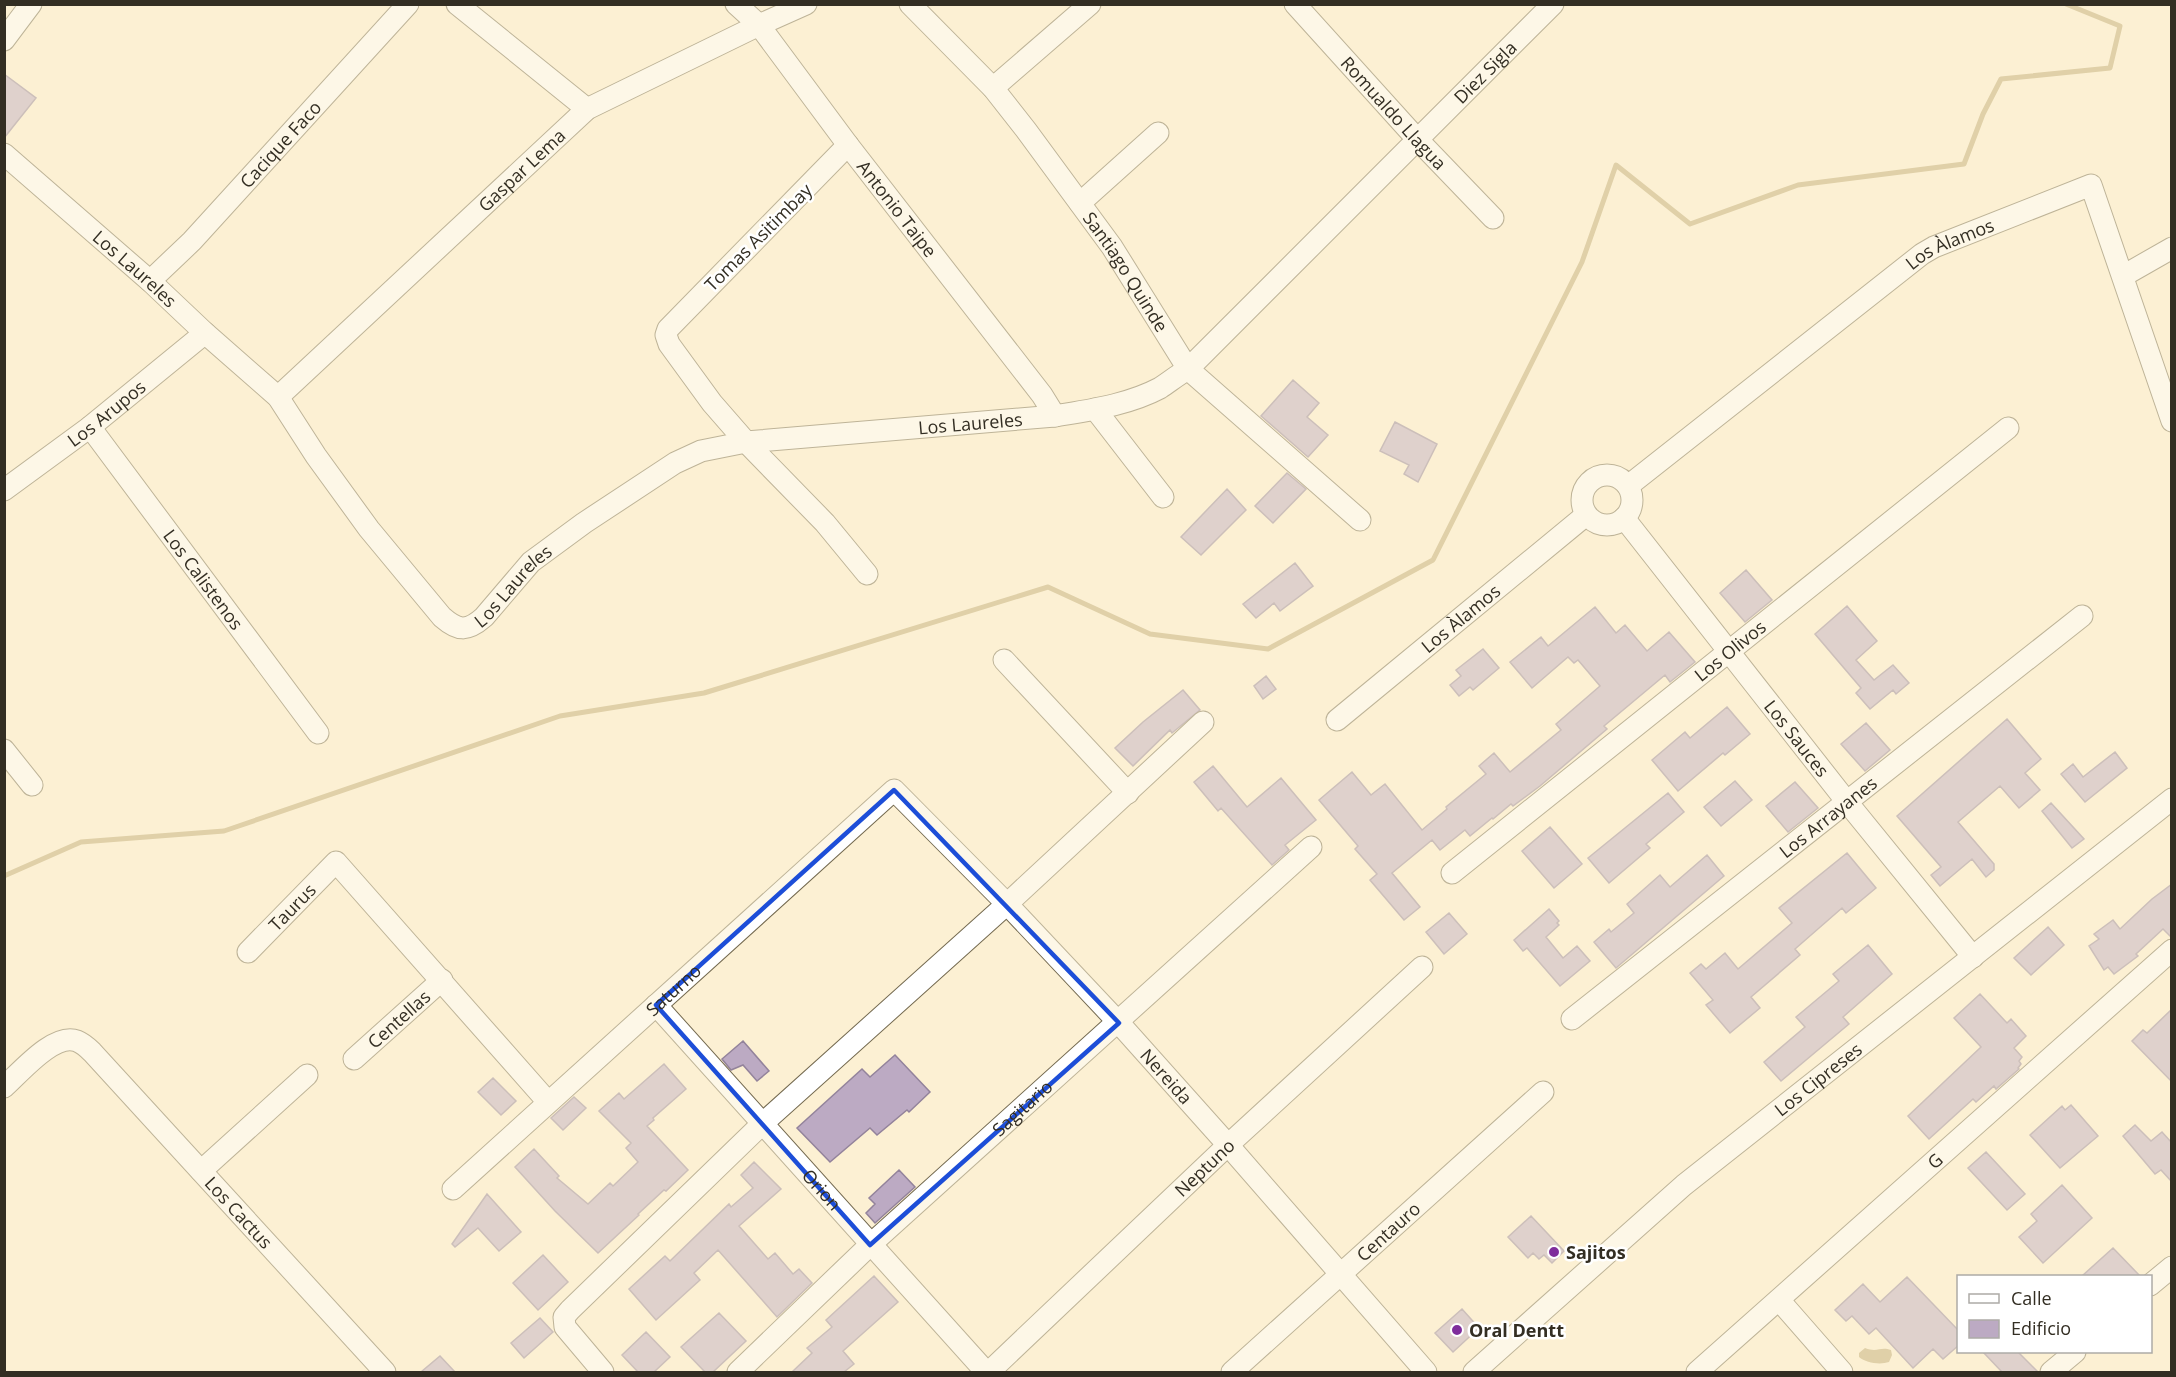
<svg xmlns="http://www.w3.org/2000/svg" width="2176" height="1377" viewBox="0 0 2176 1377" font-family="'Open Sans',sans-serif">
	<rect width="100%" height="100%" fill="#fcf0d3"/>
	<path fill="#bea873" d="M1865 1348C1878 1353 1880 1346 1891 1350L1892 1355 1889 1362C1880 1365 1866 1363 1859 1357V1353Z"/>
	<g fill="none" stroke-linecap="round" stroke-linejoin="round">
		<path stroke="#bea873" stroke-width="5" d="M4 876 81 842 224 831 560 716 704 693 1048 587 1150 634 1268 649 1433 560 1582 262 1616 165 1690 224 1798 185 1964 164 1983 114 2001 79 2110 68 2120 26 2066 4"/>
	</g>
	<path fill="#bcaac3" stroke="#93839b" stroke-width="1.5" d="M4 74 36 98 4 138Z
		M1293 380 1319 403 1307 417 1328 435 1308 457 1261 416Z
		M1395 422 1437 444 1418 482 1404 474 1409 465 1380 451Z
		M1287 473 1306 489 1273 523 1255 506Z
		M1227 489 1246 510 1201 555 1181 537Z
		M1295 563 1313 586 1280 611 1274 603 1256 618 1243 604Z
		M1746 570 1772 600 1745 622 1720 593Z
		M1847 606 1877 641 1856 660 1874 680 1893 665 1909 683 1896 694 1893 690 1870 709 1856 693 1861 688 1815 634Z
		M1595 607 1616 633 1625 625 1647 651 1669 632 1695 662 1670 682 1665 675 1604 726 1607 729 1540 786 1513 806 1511 804 1493 819 1492 818 1470 836 1465 830 1440 850 1432 840 1392 873 1420 907 1404 920 1370 880 1377 874 1355 849 1358 846 1319 800 1352 772 1371 795 1385 784 1422 830 1447 809 1446 807 1486 774 1479 766 1494 753 1510 772 1561 730 1556 724 1600 686 1578 660 1574 663 1568 657 1532 688 1510 662 1541 637 1548 646Z
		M1483 649 1499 668 1473 690 1470 687 1459 696 1450 685 1461 676 1456 670Z
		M1266 676 1276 689 1263 699 1254 686Z
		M1183 690 1200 710 1172 733 1170 730 1133 766 1115 748 1143 722Z
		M1727 707 1750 734 1725 755 1723 753 1678 791 1652 760 1685 732 1690 738Z
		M2007 719 2041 759 2025 773 2040 790 2019 808 2000 786 1958 822 1994 864V870L1986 877 1972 859 1940 886 1931 875 1941 867 1897 816Z
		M1866 723 1890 750 1865 771 1841 744Z
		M2115 752 2127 768 2085 802 2061 774 2073 764 2083 777Z
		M1213 766 1247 807 1281 778 1316 820 1285 845 1289 850 1272 865 1221 808 1218 811 1194 782Z
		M1735 781 1752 800 1721 826 1704 807Z
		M1795 782 1818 808 1788 832 1766 806Z
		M1668 793 1684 812 1646 844 1650 848 1609 883 1588 858Z
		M2051 803 2084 839 2072 848 2042 811Z
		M1550 827 1582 864 1554 888 1522 851Z
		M1847 853 1876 888 1846 913 1842 908 1795 949 1800 955 1751 997 1760 1008 1730 1033 1706 1005 1713 1000 1690 973 1701 964 1706 969 1725 953 1738 969 1792 923 1779 908Z
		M1707 855 1724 876 1616 968 1594 942 1609 929 1611 932 1634 913 1627 904 1660 875 1670 887Z
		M2172 884V938L2163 929 2136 954 2138 956 2114 974 2108 967 2104 970 2089 946 2099 939 2094 934 2113 920 2120 929 2152 899Z
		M1549 909 1559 921 1557 923 1559 925 1546 937 1563 958 1577 946 1590 961 1560 986 1527 948 1523 951 1514 940Z
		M1449 913 1467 934 1444 954 1426 932Z
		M2048 927 2064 945 2031 975 2014 958Z
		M1868 945 1892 974 1843 1017 1849 1024 1781 1081 1764 1062 1805 1027 1796 1017 1839 981 1833 974Z
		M1980 994 2007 1023 2011 1019 2026 1036 2014 1048 2022 1057 2019 1061 2021 1064 2018 1068 2019 1069 1996 1089 1994 1086 1976 1102 1973 1099 1929 1139 1908 1116 1981 1047 1954 1018Z
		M2172 1009V1082L2132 1041 2143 1030 2147 1033Z
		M743 1041 769 1071 757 1081 743 1065 731 1070 722 1059Z
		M895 1055 930 1092 909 1112 907 1110 877 1135 870 1128 830 1162 797 1128 862 1069 870 1077Z
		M664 1064 686 1089 653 1118 654 1120 647 1126 688 1170 666 1191 664 1190 638 1214 639 1215 598 1253 555 1211 515 1167 534 1149 559 1176 557 1178 588 1204 610 1183 613 1186 638 1162 626 1148 631 1143 599 1111 619 1093 624 1099Z
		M493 1078 516 1101 501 1115 478 1092Z
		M574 1097 586 1108 563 1130 551 1118Z
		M2071 1105 2098 1136 2060 1168 2030 1135 2062 1106 2065 1110Z
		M2135 1125 2151 1141 2162 1132 2172 1143V1182L2161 1170 2155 1174 2123 1136Z
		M1986 1152 2025 1194 2007 1210 1968 1168Z
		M754 1162 781 1189 739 1226 768 1259 775 1253 793 1274 799 1269 812 1283 777 1317 718 1250 694 1273 700 1280 656 1320 629 1289 665 1256 670 1261 729 1204 731 1207 753 1188 741 1175Z
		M899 1170 915 1187 875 1223 866 1213 875 1204 869 1198Z
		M2062 1185 2092 1218 2043 1263 2019 1237 2037 1221 2031 1214Z
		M487 1194 521 1232 499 1251 478 1228 455 1247 452 1244Z
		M1531 1216 1564 1251 1552 1263 1544 1255 1539 1259 1533 1253 1528 1258 1508 1237Z
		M2113 1248 2140 1276H2082Z
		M543 1255 568 1282 538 1310 513 1283Z
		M874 1276 898 1302 843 1351 854 1364 844 1372H792L812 1353 807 1348 832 1327 826 1320Z
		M1907 1277 1959 1331V1345L1943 1359 1933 1349 1913 1368 1876 1328 1869 1334 1852 1316 1846 1321 1835 1310 1863 1284 1880 1302Z
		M1462 1309 1479 1328 1453 1352 1435 1333Z
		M719 1313 746 1341 713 1372H705L681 1347Z
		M540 1318 553 1332 524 1358 511 1343Z
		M646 1332 670 1357 654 1372H638L622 1355Z
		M1983 1352H2018L2038 1372H2002Z
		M440 1356 455 1372H421Z"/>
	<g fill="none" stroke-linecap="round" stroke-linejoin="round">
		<defs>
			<g id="minor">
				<path d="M457 4 587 109"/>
				<path id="s1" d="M736 4 759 25 848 145 1042 395 1055 416"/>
				<path id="s2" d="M910 4 993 88 1026 130 1112 247 1188 369 1360 520"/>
				<path id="s3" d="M1295 4 1417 139 1493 218"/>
				<path d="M4 40 31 4"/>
				<path d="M993 88 1090 4"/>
				<path d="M848 145 668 329 666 335 669 344 712 403 746 442 825 523 867 574"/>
				<path id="s4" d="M4 154 150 281 205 333 278 397 316 456 369 529 442 617C458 631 467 632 484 617L531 562 584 523 675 463 701 451 746 442 1055 416C1090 410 1128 405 1160 388 1169 382 1178 375 1188 369L1553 4"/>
				<path d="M1080 203 1158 133"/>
				<path d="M2123 276 2172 248"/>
				<path id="s5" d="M150 281 192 241 408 4"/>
				<path id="s6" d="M278 397 587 109 759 25 806 4"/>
				<path d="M1095 409 1163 497"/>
				<path id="s7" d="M90 427 318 733"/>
				<circle cx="1607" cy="500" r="25"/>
				<path id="s8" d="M1628 486 1922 254 1934 247 2091 185 2172 421"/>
				<path id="s9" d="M4 490 90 427 205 333"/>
				<path id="s10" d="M1624 518 1847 802 1973 957"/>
				<path d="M1004 660 1128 793"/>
				<path id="s11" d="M1337 720 1586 515"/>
				<path d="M4 750 32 785"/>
				<path id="s12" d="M1452 873 2008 428"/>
				<path id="s13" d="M248 952 336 862 548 1102"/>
				<path id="s14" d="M656 1005 986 1372"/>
				<path id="s15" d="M1572 1019 2082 616"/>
				<path id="s16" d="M354 1059 442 980"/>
				<path id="s17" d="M4 1087C20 1073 54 1032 77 1041 82 1043 88 1048 92 1052L385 1372"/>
				<path d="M201 1171 307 1075"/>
				<path id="s18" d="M453 1189 894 790 1007 904 1119 1023 1228 1145 1426 1372"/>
				<path d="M2150 1285 2172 1267"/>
				<path d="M1779 1300 1842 1372"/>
				<path d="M603 1372 565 1327 564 1317 570 1310 762 1124 1007 904 1203 722"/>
				<path id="s19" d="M738 1372 870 1245 1311 847"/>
				<path id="s20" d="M989 1372 1228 1145 1422 967"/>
				<path id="s21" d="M1232 1372 1543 1092"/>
				<path id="s22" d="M1474 1372 1684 1185 2172 799"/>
				<path id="s23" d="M1697 1372 2172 950"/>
				<path d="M2051 1372 2075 1352"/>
			</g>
		</defs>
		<use href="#minor" stroke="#746a50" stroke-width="23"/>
		<use href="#minor" stroke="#fff" stroke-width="21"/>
	</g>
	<path d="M0 0H2176V1377H0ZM894 790 1119 1023 870 1245 656 1005Z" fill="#fcf0d3" fill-opacity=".55" fill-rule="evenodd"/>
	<path fill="none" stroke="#1d4ed8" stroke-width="4.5" stroke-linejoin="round" d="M894 790 1119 1023 870 1245 656 1005Z"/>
	<g fill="#7f2d9c" stroke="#fff" stroke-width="2">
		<circle cx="1554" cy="1252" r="6"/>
		<circle cx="1457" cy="1330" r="6"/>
	</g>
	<g text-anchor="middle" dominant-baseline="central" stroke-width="5" stroke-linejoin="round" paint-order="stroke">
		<g font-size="18" fill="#332e23" stroke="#fff">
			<text stroke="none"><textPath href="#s4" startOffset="1884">Diez Sigla</textPath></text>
			<text stroke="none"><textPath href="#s3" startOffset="147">Romualdo Llagua</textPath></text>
			<text stroke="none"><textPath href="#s5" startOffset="189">Cacique Faco</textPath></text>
			<text stroke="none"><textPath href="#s6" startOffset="333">Gaspar Lema</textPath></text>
			<text stroke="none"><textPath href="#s1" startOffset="261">Antonio Taipe</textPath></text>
			<text transform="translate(758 237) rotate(-45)">Tomas Asitimbay</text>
			<text stroke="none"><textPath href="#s8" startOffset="404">Los Àlamos</textPath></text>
			<text stroke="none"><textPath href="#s4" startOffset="174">Los Laureles</textPath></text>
			<text stroke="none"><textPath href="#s2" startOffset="345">Santiago Quinde</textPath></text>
			<text stroke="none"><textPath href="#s9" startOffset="128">Los Arupos</textPath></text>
			<text stroke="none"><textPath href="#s4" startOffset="1236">Los Laureles</textPath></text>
			<text stroke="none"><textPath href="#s7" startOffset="190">Los Calistenos</textPath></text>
			<text stroke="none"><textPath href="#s4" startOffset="732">Los Laureles</textPath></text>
			<text stroke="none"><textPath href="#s11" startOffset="160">Los Àlamos</textPath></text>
			<text stroke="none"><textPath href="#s12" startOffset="356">Los Olivos</textPath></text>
			<text stroke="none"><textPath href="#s10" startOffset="280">Los Sauces</textPath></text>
			<text stroke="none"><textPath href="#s15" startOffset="326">Los Arrayanes</textPath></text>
			<text stroke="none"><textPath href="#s13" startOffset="63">Taurus</textPath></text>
			<text stroke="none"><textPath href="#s18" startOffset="297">Saturno</textPath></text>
			<text stroke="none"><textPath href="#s16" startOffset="60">Centellas</textPath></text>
			<text stroke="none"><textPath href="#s18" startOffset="990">Nereida</textPath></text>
			<text stroke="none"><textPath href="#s22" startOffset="452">Los Cipreses</textPath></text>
			<text stroke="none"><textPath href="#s19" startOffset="388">Sagitario</textPath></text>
			<text stroke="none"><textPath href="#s23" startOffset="318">G</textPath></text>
			<text stroke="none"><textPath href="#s20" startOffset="297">Neptuno</textPath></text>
			<text stroke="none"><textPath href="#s14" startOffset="248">Orion</textPath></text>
			<text stroke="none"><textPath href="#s17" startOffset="326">Los Cactus</textPath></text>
			<text stroke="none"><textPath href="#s21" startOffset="210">Centauro</textPath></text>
		</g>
		<g font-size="18" font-weight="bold" fill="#332e23" stroke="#fff" text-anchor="start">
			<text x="1566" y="1252">Sajitos</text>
			<text x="1469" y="1330">Oral Dentt</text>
		</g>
	</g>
	<rect width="2176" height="1377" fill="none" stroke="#332e23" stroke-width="12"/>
	<rect x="1957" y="1275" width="195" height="78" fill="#ffffff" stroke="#adaba7" stroke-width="1.5"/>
	<rect x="1969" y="1294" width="30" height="9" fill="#ffffff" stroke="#adaba7" stroke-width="1.5"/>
	<text x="2011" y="1305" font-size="18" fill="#332e23">Calle</text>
	<rect x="1969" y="1320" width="30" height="18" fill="#bcaac3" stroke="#adaba7" stroke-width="1.5"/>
	<text x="2011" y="1335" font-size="18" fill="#332e23">Edificio</text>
</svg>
